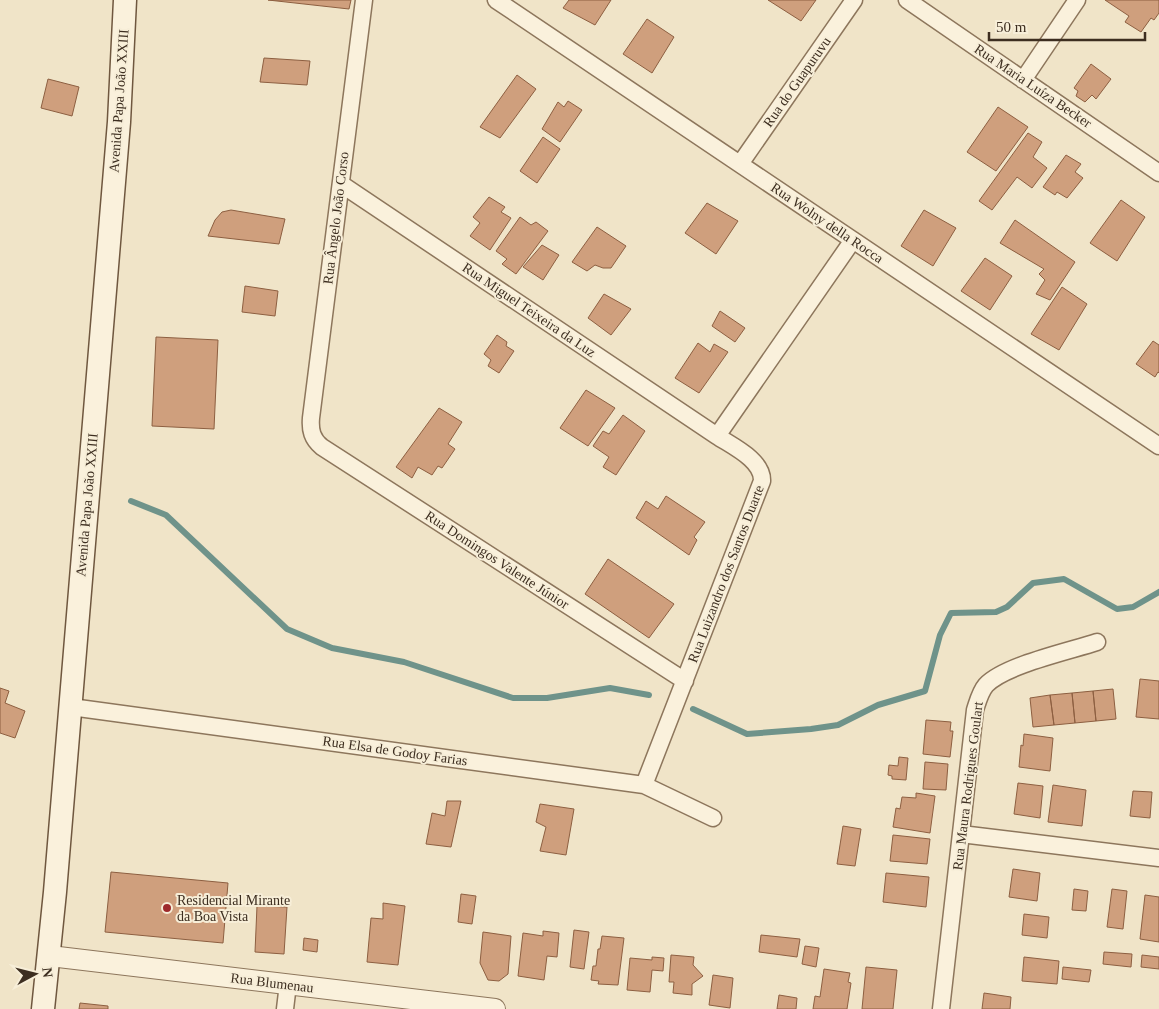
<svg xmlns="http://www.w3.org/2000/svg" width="1159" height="1009" viewBox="0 0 1159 1009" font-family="Georgia,serif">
	<rect width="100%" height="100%" fill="#f0e4c8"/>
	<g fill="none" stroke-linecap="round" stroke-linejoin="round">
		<path stroke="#6f938a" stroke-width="6" d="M131 501 166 515 287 629 332 648 404 662 513 698H547L610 688 649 695
			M693 709 747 734 811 729 838 725 878 705 925 691 940 635 951 613 996 612 1007 607 1033 583 1064 579 1117 609 1133 607 1159 592"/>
	</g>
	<path fill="#cf9f7d" stroke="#8d5f41" d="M268 0H351L349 9Z
		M569 0H611L595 25 563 8Z
		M768 0H816L801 21Z
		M1105 0H1159V13L1154 20 1151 18 1141 32 1125 22 1129 16Z
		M647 19 674 37 652 73 623 54Z
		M264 58 310 61 307 85 260 82Z
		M1091 64 1111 79 1096 99 1092 95 1085 102 1076 96 1078 91 1074 88Z
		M517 75 536 89 500 138 480 127Z
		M48 79 79 87 72 116 41 108Z
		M568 101 582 110 560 142 542 129 558 102 564 107Z
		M998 107 1028 127 996 171 967 152Z
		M1028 133 1042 142 1033 157 1047 168 1032 188 1017 177 992 210 979 201Z
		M543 137 560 149 537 183 520 171Z
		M1066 155 1081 164 1075 172 1083 178 1067 198 1057 192 1055 195 1043 187Z
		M489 197 505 207 501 212 511 218 490 250 470 236 480 223 473 217Z
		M1121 200 1145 217 1117 261 1090 243Z
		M707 203 738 221 716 254 685 233Z
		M231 210 285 219 279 244 208 236 215 220 222 212Z
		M924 210 956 228 933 266 901 246Z
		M520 217 531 225 536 222 548 231 516 274 502 264 507 259 496 251Z
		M1015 220 1075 262 1050 300 1036 294 1045 280 1039 274 1044 269 1000 243Z
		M597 227 626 246 611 268H603L595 265 587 271 572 262Z
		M542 245 559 255 543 280 523 267Z
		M985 258 1012 276 990 310 961 291Z
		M245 286 278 291 275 316 242 312Z
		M1062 287 1087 304 1059 350 1031 334Z
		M604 294 631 309 611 335 588 318Z
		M720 311 745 328 735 342 712 326Z
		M497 335 507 342 506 346 514 351 499 373 488 366 491 360 484 354Z
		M156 337 218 340 214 429 152 426Z
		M1153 341 1159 345V373L1158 372 1155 377 1136 364Z
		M698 343 710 352 714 344 728 352 699 393 675 378Z
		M586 390 615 408 588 446 560 428Z
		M439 408 462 422 448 444 455 449 442 468 438 466 432 475 418 467 412 478 396 467Z
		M623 415 645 431 616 475 603 467 609 457 593 446 603 431 609 434Z
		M666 496 705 522 694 537 697 540 689 555 636 518 646 501 658 509Z
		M608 559 674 604 649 638 585 594Z
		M1140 679 1159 681V719L1136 717Z
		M0 688 9 691 5 703 25 711 15 738 0 733Z
		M1113 689 1116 719 1096 721 1093 691Z
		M1093 691 1096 721 1075 723 1072 693Z
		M1072 693 1075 723 1054 725 1050 695Z
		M1050 695 1054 725 1033 727 1030 698Z
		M926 720 951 722 950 731H953L950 757 923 754Z
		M1024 734 1053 738 1050 771 1019 767 1021 745 1023 746Z
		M899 757 908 758 906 780 892 779V776L888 775 889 765 898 766Z
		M925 762 948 764 946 790 923 789Z
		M1018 783 1043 786 1040 818 1014 814Z
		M1053 785 1086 790 1082 826 1048 822Z
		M1133 791 1152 792 1150 818 1130 816Z
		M916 793 935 796 930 833 893 827 896 808 900 809 902 797 916 798Z
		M447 801H461L451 847 426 844 432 813 445 816Z
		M540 804 574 809 566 855 540 851 546 827 536 822Z
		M843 826 861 829 855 866 837 864Z
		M893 835 930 839 927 864 890 861Z
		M1013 869 1040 873 1037 901 1009 897Z
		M111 872 228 883 223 943 105 932Z
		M886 873 929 877 926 907 883 902Z
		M1074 889 1088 891 1086 911 1072 910Z
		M1112 889 1127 891 1123 929 1107 927Z
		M461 894 476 896 472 924 458 922Z
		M1145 895 1159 897V942L1140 939Z
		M383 903 405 906 398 965 367 962 371 918 383 919Z
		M257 906 287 907 284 954 255 952Z
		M1024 914 1049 917 1047 938 1022 935Z
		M574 930 589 932 584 969 570 967Z
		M543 931 559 933 557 957 547 956 544 980 518 976 523 933 543 936Z
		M483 932 511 936 508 974 499 981 488 980 480 963Z
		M761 935 800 939 797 957 759 952Z
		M602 936 624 938 618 985 598 984 599 981 591 980 593 966H596L598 949H600Z
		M304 938 318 940 317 952 303 950Z
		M805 946 819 948 816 967 802 964Z
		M1104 952 1132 954 1131 967 1103 964Z
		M671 955 694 957 693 965 703 976 692 984V995L673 993 674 982H669Z
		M1142 955 1159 957V969L1141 967Z
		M652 957 664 958 663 971 652 970 650 992 627 990 630 958 652 960Z
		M1024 957 1059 961 1057 984 1022 981Z
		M866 967 897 970 893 1009H862Z
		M1063 967 1091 970 1089 982 1062 979Z
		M824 969 850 973 848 982 851 983 847 1009H813L815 996 820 997Z
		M713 975 733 978 730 1008 709 1005Z
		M984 993 1011 997 1010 1009H982Z
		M779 995 797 998 796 1009H777Z
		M80 1003 108 1006V1009H79Z"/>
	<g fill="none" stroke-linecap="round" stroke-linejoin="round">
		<defs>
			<path id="minor" d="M364 0 311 418C310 430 312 439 322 447L685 681
				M496 0 1159 446
				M907 0 1159 173
				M1023 80 1077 0
				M740 164 854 0
				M341 184 717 436
				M71 707 644 785 713 818
				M644 785 762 481C763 460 732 446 717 436L853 240
				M961 834 1159 858
				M285 1009 288 984
				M941 1009 975 710C978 701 980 692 986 685 1005 665 1070 651 1097 642"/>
			<path id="tertiary" d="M50 956 495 1009"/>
			<path id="secondary" d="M43 1009 55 892 119 122 125 0"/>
		</defs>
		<use href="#minor" stroke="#8d765c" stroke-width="19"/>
		<use href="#tertiary" stroke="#8d765c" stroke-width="22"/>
		<use href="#secondary" stroke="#6f573f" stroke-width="25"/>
		<use href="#minor" stroke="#faf1dc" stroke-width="16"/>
		<use href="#tertiary" stroke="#faf1dc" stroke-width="20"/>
		<use href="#secondary" stroke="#faf1dc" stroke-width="22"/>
	</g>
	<circle fill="#9e2a2b" stroke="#f7eed8" stroke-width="2" cx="167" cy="908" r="5"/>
	<g text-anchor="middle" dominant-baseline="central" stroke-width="4" stroke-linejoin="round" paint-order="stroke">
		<g font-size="14" fill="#3d2e20" stroke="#f7eed8">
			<text transform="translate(797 82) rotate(-55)">Rua do Guapuruvu</text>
			<text transform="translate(1033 86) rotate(34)">Rua Maria Luíza Becker</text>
			<text transform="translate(119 101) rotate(-86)">Avenida Papa João XXIII</text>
			<text transform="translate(336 218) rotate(-83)">Rua Ângelo João Corso</text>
			<text transform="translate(827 223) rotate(34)">Rua Wolny della Rocca</text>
			<text transform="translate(529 310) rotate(34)">Rua Miguel Teixeira da Luz</text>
			<text transform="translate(87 505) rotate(-85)">Avenida Papa João XXIII</text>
			<text transform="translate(497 560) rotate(33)">Rua Domingos Valente Júnior</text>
			<text transform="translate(726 574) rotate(-69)">Rua Luizandro dos Santos Duarte</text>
			<text transform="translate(395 751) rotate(8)">Rua Elsa de Godoy Farias</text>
			<text transform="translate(968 786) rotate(-83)">Rua Maura Rodrigues Goulart</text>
			<text transform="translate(272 983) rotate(7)">Rua Blumenau</text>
		</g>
		<g font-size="14" fill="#3d2e20" stroke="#f7eed8" text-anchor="start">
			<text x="177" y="900">Residencial Mirante<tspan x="177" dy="16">da Boa Vista</tspan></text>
		</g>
	</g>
	<g transform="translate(35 974) rotate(83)" stroke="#f7eed8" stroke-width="4" paint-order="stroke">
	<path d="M0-4L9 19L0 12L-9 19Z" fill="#3d2e20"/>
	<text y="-8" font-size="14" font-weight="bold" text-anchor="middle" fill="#3d2e20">N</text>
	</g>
	<path d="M989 32v8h156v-8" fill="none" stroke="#3d2e20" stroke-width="2.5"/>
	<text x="996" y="32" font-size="15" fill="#3d2e20" stroke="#f7eed8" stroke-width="4" paint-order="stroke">50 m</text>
</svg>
